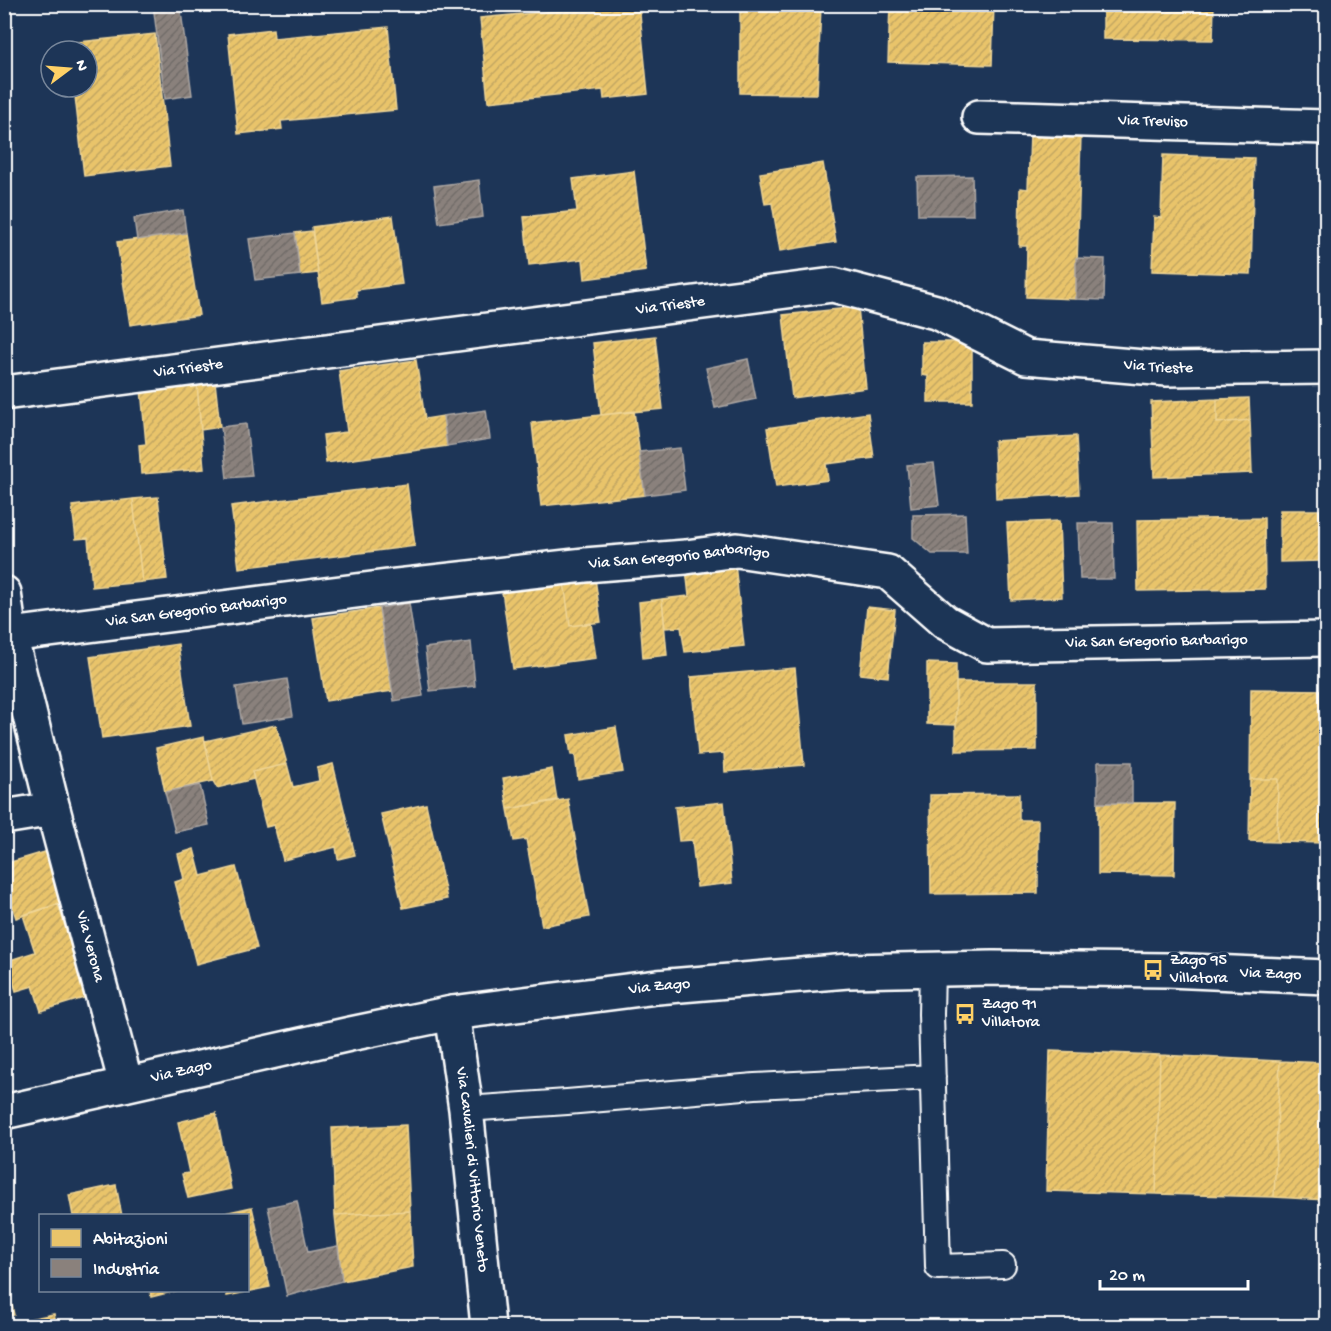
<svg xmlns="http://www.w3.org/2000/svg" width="1331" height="1331" viewBox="0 0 1331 1331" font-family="'Gochi Hand',sans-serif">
	<defs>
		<pattern id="homes-hatch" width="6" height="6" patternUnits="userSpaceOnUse" patternTransform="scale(1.5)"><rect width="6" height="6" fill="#e9c46a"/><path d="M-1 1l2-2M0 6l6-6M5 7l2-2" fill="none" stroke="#c2a662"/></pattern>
		<pattern id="industry-hatch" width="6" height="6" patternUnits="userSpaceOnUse" patternTransform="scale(1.5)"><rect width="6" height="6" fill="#8a817c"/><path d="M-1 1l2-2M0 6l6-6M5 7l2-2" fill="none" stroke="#716c69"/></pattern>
	</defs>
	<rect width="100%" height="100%" fill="#1d3557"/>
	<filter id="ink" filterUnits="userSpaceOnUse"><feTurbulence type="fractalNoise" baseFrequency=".0167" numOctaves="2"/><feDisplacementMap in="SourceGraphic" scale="12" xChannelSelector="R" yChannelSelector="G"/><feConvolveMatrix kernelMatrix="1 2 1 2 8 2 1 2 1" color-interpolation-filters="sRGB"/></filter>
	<g filter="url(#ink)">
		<path fill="url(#homes-hatch)" stroke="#f0d697" stroke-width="1.5" d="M596 4H639L648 94 604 99 603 90 488 102 480 18 596 7Z
			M740 4H831L821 7 817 94 740 93Z
			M890 4H994L992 65 888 62Z
			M1103 4H1214L1213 40 1103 39Z
			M388 27 396 110 281 121 282 129 238 134 228 34 273 29 274 38Z
			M155 34 170 166 84 176 74 87H87V51H70L69 43Z
			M1030 134 1081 135 1076 299 1026 297 1027 246H1019L1020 188 1028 189Z
			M1163 155 1254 158 1251 274 1152 271 1154 217 1161 218Z
			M823 163 836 242 780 251 772 203 765 204 760 173Z
			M634 171 646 271 585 279 583 259 529 265 524 217 577 211 573 179Z
			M393 216 402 284 356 290 357 297 322 302 312 227Z
			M312 231 318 273 300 275 295 233Z
			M186 233 199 315 130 325 117 242Z
			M858 307 866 388 792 398 783 315Z
			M655 336 663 409 601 415 593 343Z
			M922 342H972V402H928V376L922 375Z
			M416 360 425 419 443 416 447 446 326 463 323 435 347 432 339 371Z
			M215 382 220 427 201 430 197 384Z
			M197 384 204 469 141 474 139 445 146 444 141 389Z
			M1249 398 1250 420 1217 423V399Z
			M1217 399V423L1250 420 1252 473 1154 477 1151 402Z
			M634 411 645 495 541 506 532 423Z
			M868 413 874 458 826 464 828 480 776 487 767 428Z
			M1076 436 1079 494 996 499 994 441Z
			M407 484 415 546 239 568 231 506Z
			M158 497 167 579 142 582 133 499Z
			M133 499 142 582 92 587 88 538 76 539 72 506Z
			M1280 510H1320L1321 561 1280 562Z
			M1264 518 1265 589 1138 591 1137 520Z
			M1059 521 1062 597 1011 600 1007 523Z
			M735 564 744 646 685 652 681 627 665 628 662 599 689 596 686 569Z
			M595 578 601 622 570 626 564 582Z
			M564 582 570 626 591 623 596 658 513 669 502 591Z
			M662 599 667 655 643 658 639 602Z
			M867 607 895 610 888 677 860 674Z
			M379 608 392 691 326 701 313 618Z
			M178 644 190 726 102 738 90 657Z
			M927 663 956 664V725L927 724Z
			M795 668 804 765 725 772 724 753 698 755 691 677Z
			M956 682H1037V750L956 751Z
			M1251 689 1326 690V843L1277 842 1278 779H1250Z
			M276 725 287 764 252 772 254 779 217 788 213 781 205 741Z
			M616 727 623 772 578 779 575 755H571L568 735Z
			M4 735 10 762 4 763Z
			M204 737 213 781 165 792 156 748Z
			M287 764 293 787 319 781 317 768 333 764 355 855 338 859 336 847 283 860 274 825 266 827 252 772Z
			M552 769 557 800 508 809 503 778Z
			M1250 779H1278L1277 842 1249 841Z
			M1019 794V820H1038V893L931 894 930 795Z
			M568 799 589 917 542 926 526 839 514 841 508 809Z
			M724 802 732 883 697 887 692 840 679 841 675 807Z
			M1098 803H1175L1174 875 1098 874Z
			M426 804 447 899 403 908 381 814Z
			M55 849 71 900 16 918 4 881V864Z
			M194 849 201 876 236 867 257 948 196 964 175 882 184 879 178 854Z
			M58 904 87 997 41 1011 33 986 16 991 7 961 35 952 23 915Z
			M1050 1051 1160 1055 1156 1194 1046 1191Z
			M1160 1055 1280 1061 1274 1197 1156 1194Z
			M1280 1061 1326 1063V1200L1274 1197Z
			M216 1113 231 1189 188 1198 182 1174 189 1173 178 1122Z
			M406 1125 410 1211 335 1215 332 1128Z
			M116 1185 122 1216H73L69 1195Z
			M252 1207 270 1287 227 1296 226 1290H248V1216H211Z
			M410 1211 413 1267 342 1281 335 1215Z
			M4 1269 14 1315 4 1317Z
			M150 1290H176V1291L151 1297Z
			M54 1314 57 1326H4V1324Z"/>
		<path fill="url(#industry-hatch)" stroke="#ada7a3" stroke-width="1.5" d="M153 4H180L192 95 165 99Z
			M972 176 973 215H918L917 177Z
			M479 180 483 217 439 223 434 186Z
			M183 210 186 233 137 240 134 218Z
			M295 233 300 275 255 280 249 239Z
			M1076 258 1105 259 1104 300 1076 299Z
			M748 359 756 399 715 408 706 368Z
			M486 410 490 439 447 446 443 416Z
			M246 424 252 476 227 478 221 427Z
			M680 448 685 490 645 495 639 452Z
			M934 463 939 505 911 508 907 465Z
			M965 514 967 554H932L913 538V515Z
			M1078 523H1113L1114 579H1080Z
			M409 603 423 696 394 701 379 608Z
			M471 642 475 686 430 691 425 648Z
			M287 679 293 716 242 724 236 687Z
			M1098 762H1132V803H1098Z
			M200 785 209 825 175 832 165 792Z
			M297 1201 308 1252 338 1246 342 1281 287 1296 268 1207Z"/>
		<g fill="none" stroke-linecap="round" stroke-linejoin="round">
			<defs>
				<path id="service" d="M932 969 931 1014 938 1267 1003 1265
					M466 1109 567 1102 755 1086 933 1077"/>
				<g id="minor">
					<path id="s1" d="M979 117 1326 127"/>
					<path id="s2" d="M4 393 833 285 936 312 1026 357 1167 369 1326 367"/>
					<path id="s3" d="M4 593 10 635 53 809 126 1084"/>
					<path id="s4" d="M10 635 395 586 585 565 686 557 737 550 888 572 945 622 987 645 1326 639"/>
					<path d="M4 817 53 809"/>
					<path id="s5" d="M452 1013 466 1109 488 1326"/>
				</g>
				<g id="tertiary">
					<path id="s6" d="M4 1112 350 1034 452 1013 657 987 848 971 992 968 1168 970 1326 977"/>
				</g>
			</defs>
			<use href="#service" stroke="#fff" stroke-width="28"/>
			<use href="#minor" stroke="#fff" stroke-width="38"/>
			<use href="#tertiary" stroke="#fff" stroke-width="38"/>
			<use href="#service" stroke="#1d3557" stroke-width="24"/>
			<use href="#minor" stroke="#1d3557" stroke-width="33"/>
			<use href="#tertiary" stroke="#1d3557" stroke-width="33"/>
		</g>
	</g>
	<defs>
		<symbol id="bus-bare" viewBox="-9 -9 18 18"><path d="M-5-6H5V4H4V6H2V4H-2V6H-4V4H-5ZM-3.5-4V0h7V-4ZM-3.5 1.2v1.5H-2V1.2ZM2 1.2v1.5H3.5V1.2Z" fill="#ffd166" stroke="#1d3557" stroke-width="2.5" paint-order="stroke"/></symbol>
	</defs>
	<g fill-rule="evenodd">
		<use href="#bus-bare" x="1138" y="955" width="30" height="30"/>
		<use href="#bus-bare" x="950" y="999" width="30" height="30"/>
	</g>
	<g text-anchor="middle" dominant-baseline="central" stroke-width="6" stroke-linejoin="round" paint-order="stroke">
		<g font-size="16" fill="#fff" stroke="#1d3557">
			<text stroke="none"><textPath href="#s1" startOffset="174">Via Treviso</textPath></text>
			<text stroke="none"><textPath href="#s2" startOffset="672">Via Trieste</textPath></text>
			<text stroke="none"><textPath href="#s2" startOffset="1176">Via Trieste</textPath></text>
			<text stroke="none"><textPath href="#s2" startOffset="186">Via Trieste</textPath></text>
			<text stroke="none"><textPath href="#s4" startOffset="674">Via San Gregorio Barbarigo</textPath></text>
			<text stroke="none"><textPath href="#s4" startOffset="188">Via San Gregorio Barbarigo</textPath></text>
			<text stroke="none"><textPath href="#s4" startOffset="1178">Via San Gregorio Barbarigo</textPath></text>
			<text stroke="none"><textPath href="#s3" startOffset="364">Via Verona</textPath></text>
			<text stroke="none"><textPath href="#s6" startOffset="1280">Via Zago</textPath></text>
			<text stroke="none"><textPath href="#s6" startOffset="668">Via Zago</textPath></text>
			<text stroke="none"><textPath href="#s6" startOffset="182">Via Zago</textPath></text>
			<text stroke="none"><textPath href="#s5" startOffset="158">Via Cavalieri di Vittorio Veneto</textPath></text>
		</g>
		<g font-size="16" fill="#fff" stroke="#1d3557" text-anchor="start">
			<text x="1170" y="961">Zago 95<tspan x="1170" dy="18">Villatora</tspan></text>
			<text x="982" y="1005">Zago 91<tspan x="982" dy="18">Villatora</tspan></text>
		</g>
	</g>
	<rect width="1331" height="1331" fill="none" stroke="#1d3557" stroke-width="24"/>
	<rect x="12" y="12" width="1307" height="1307" fill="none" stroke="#fff" stroke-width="2" filter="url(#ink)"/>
	<rect x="39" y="1214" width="210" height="78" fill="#1d3557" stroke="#77869a" stroke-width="1.5"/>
	<rect x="51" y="1229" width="30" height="18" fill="#e9c46a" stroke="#77869a" stroke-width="1.5"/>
	<text x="93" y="1244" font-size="18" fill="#ffffff">Abitazioni</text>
	<rect x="51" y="1259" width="30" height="18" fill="#8a817c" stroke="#77869a" stroke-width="1.5"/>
	<text x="93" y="1274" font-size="18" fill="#ffffff">Industria</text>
	<g transform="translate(69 69) rotate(74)"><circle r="28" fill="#1d3557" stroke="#77869a" stroke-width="1.5"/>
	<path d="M0-4.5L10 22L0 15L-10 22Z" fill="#ffd166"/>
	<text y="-9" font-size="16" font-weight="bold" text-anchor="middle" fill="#ffffff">N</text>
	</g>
	<path d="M1100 1280v9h148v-9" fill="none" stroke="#ffffff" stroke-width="3"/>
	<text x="1109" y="1280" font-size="18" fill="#ffffff" stroke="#1d3557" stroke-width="4.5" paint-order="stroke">20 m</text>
</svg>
